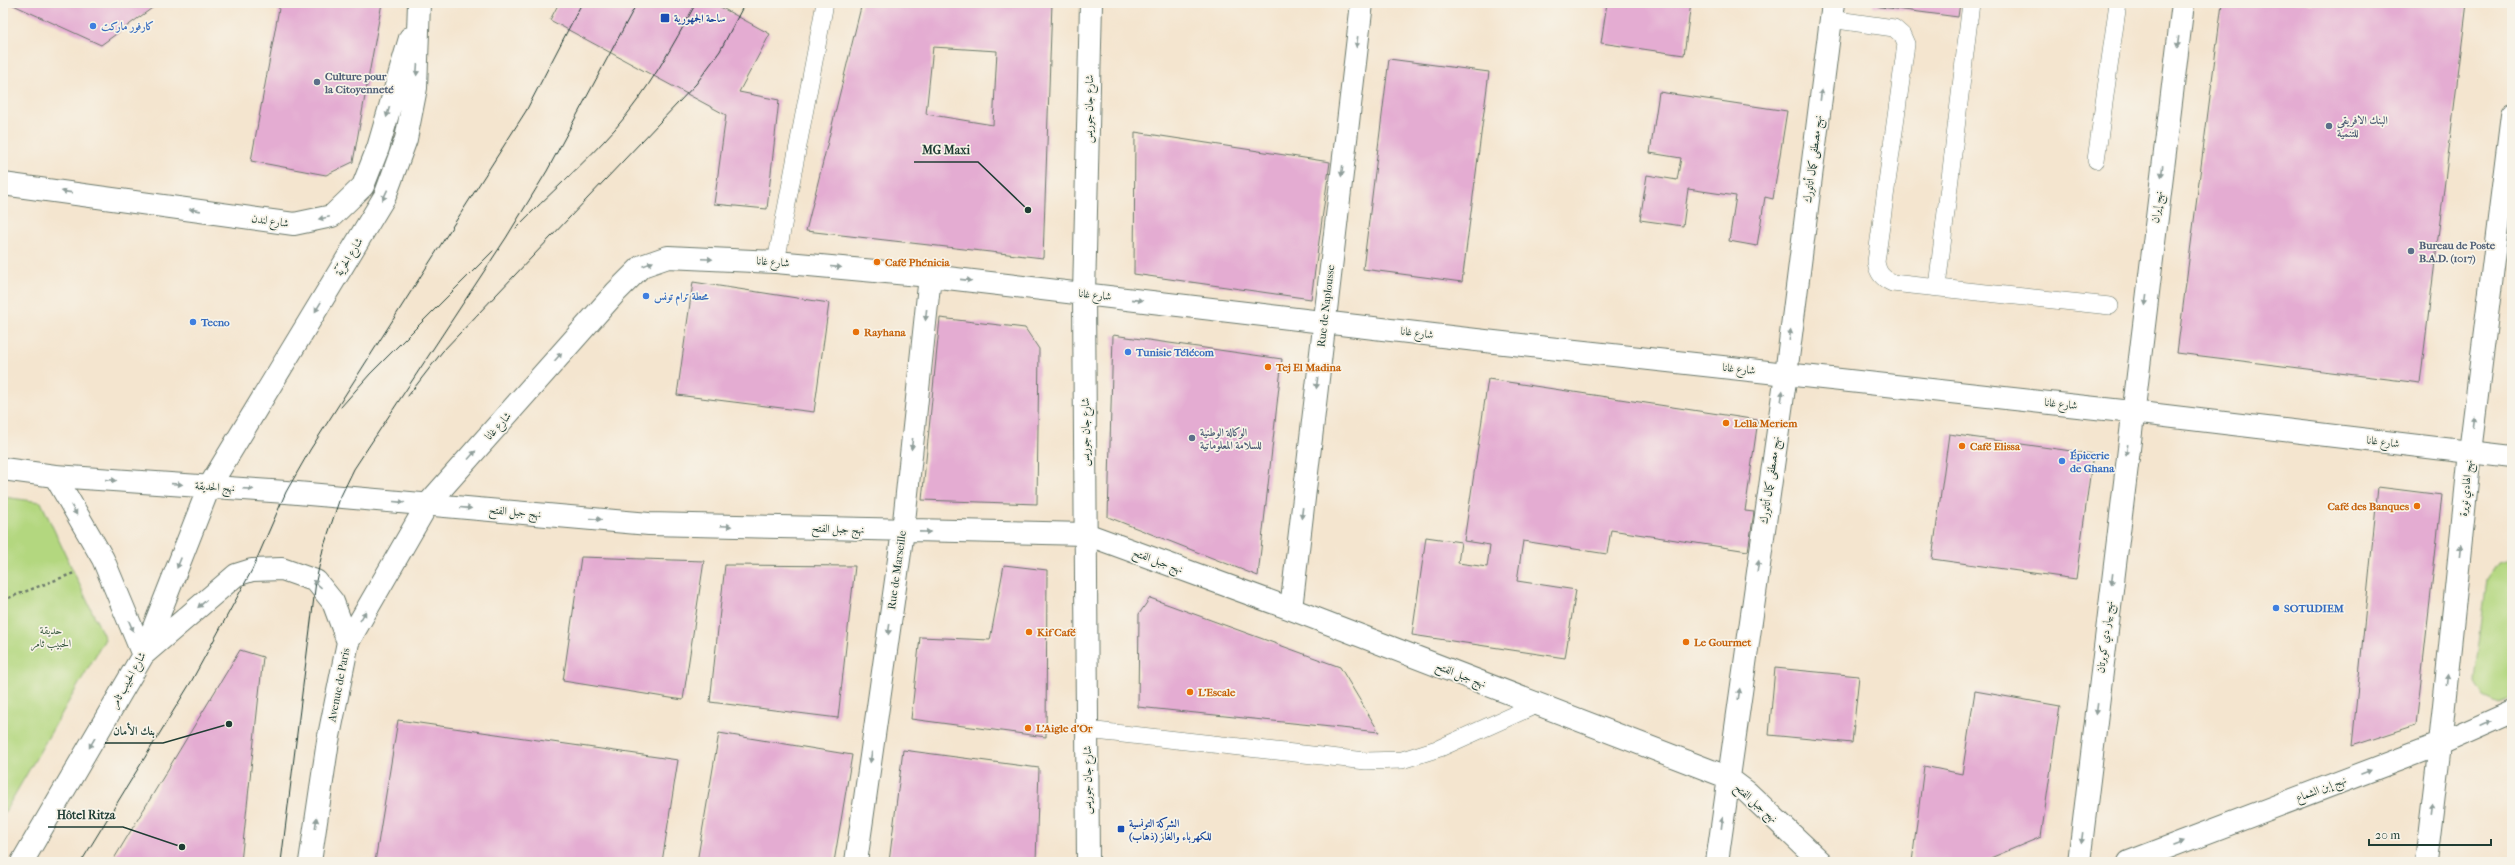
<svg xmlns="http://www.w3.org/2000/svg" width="2515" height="865" viewBox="0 0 2515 865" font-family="'IM FELL French Canon',Amiri,serif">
	<rect width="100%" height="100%" fill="#f7f3e8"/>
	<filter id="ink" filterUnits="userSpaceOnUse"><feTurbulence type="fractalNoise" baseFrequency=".025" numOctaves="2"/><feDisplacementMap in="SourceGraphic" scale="8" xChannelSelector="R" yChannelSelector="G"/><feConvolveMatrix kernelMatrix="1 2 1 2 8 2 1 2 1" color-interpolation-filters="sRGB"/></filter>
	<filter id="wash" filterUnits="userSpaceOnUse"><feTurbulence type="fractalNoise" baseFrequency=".012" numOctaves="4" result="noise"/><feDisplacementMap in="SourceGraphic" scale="16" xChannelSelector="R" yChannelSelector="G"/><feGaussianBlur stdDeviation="0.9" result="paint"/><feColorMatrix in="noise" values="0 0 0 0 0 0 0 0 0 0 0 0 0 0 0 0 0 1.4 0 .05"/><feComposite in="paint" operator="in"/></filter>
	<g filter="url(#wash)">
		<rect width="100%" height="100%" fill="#f4e5cf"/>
		<path fill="#b3d77f" stroke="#698a5a" d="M3 497 41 502 105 639 3 815Z
			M2512 560V699L2499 704 2484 697 2474 681 2487 580 2498 564Z"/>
		<g id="blocks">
			<path fill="#e4acd2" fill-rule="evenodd" d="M9 3H156L155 6 101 45Z
				M280 3H382L353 162 326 175 251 161Z
				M559 3H713L770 34 739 92 779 100 767 209 714 204 726 115 550 20Z
				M862 3H1052L1043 258 806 231ZM933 47 997 51 993 125 926 114Z
				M1607 3H1691L1684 55 1601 43Z
				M1873 3H1960L1958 17 1873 6Z
				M2222 3H2467L2420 383 2177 353Z
				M1389 59 1489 72 1462 282 1363 269Z
				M1659 92 1787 111 1773 199 1765 197 1757 246 1729 241 1736 196 1688 189 1683 226 1640 220 1647 175 1677 180 1681 158 1650 153Z
				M1135 132 1330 162 1311 299 1134 274Z
				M693 282 829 303 814 412 677 395Z
				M940 318 1025 328 1039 349 1037 504 922 500Z
				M1113 335 1282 359 1258 576 1108 517Z
				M1488 379 1758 420 1745 511 1754 512 1748 551 1611 530 1607 554 1523 541 1517 581 1576 590 1565 658 1412 635 1426 537 1461 542 1458 563 1487 567 1490 545 1464 541Z
				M1949 434 2093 454 2076 579 1932 559Z
				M2378 487 2442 495 2416 725 2352 746Z
				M581 557 704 561 683 700 563 681Z
				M725 565 855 566 838 718 710 702Z
				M1004 565 1047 570 1046 737 911 719 920 637 990 640Z
				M1150 598 1340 667 1379 732 1138 707 1139 614Z
				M240 650 263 657 241 862H112Z
				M1775 668 1859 676 1852 743 1769 735Z
				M1975 691 2060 706 2041 837 1981 862H1912L1924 766 1962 774Z
				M398 720 678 760 662 862H375Z
				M719 733 852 755 834 862H697Z
				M903 750 1039 768 1036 862H889Z"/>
		</g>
	</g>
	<g filter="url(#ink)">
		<use href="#blocks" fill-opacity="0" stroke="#6a786a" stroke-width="1"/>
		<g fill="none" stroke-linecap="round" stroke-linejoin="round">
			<defs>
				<path id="lane" d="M1830 19 1894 28 1902 35 1906 44 1876 262C1878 273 1882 278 1892 283L2110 306
					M2096 160 2118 3
					M776 262 825 3
					M1937 287 1971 3
					M1087 730 1366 761 1402 760 1440 748 1538 704"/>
				<path id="street" d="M3 469 55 476 286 492 649 524 1086 534 1291 609 1727 777 1747 792 1821 862
					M1291 609 1362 3
					M856 862 903 531 930 276
					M1717 862 1786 374 1833 3
					M2079 862 2183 3
					M2129 862 2440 744 2512 712
					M2426 862 2440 744 2470 452 2512 114"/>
				<path id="secondary" d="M3 184 294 224 332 216 363 186 378 148 410 38
					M55 476 103 559 143 655 236 575 252 570 282 569 316 581 333 602 348 642
					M22 862 143 655 209 487 385 196 406 139 416 88 419 3
					M310 862 328 741 348 642 427 505 616 292 642 266 668 257 776 262 930 276 1476 340 2132 412 2512 457
					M1088 862 1084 294 1091 3"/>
			</defs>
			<use href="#lane" stroke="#6a786a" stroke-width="18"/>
			<use href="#street" stroke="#6a786a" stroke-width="24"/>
			<use href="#secondary" stroke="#6a786a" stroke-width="24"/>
			<path stroke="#6a786a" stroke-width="2.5" stroke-dasharray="3 3" stroke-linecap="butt" d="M3 600 74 573"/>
			<use href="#lane" stroke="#fff" stroke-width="17"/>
			<use href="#street" stroke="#fff" stroke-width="22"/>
			<use href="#secondary" stroke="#fff" stroke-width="22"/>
			<path stroke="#1f3d34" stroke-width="1" d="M516 228C548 195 584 164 615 129 647 92 673 46 696 3
				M408 396 442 352 696 84 720 51 745 3
				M341 407 370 374 493 251
				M81 862 191 682 252 570 286 492 310 450 526 111 582 3
				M281 862 316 581 323 549 340 498 354 469 506 238 547 171 637 3"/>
		</g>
		<defs><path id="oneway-solid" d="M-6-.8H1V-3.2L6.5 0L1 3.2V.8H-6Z"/></defs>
		<g fill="#8f9e9a">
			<use href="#oneway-solid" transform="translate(1357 42) rotate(97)"/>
			<use href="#oneway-solid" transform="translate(2178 42) rotate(97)"/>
			<use href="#oneway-solid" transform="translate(417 70) rotate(94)"/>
			<use href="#oneway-solid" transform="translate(1821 95) rotate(-83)"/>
			<use href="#oneway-solid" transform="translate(388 112) rotate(106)"/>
			<use href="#oneway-solid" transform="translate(1342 171) rotate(97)"/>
			<use href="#oneway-solid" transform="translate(2162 171) rotate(97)"/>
			<use href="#oneway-solid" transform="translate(67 192) rotate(-172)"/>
			<use href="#oneway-solid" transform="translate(385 195) rotate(115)"/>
			<use href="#oneway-solid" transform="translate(195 210) rotate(-172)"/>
			<use href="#oneway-solid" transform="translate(324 218) rotate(168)"/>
			<use href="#oneway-solid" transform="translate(707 259) rotate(2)"/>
			<use href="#oneway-solid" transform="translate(648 264) rotate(-22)"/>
			<use href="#oneway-solid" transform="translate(836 267) rotate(5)"/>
			<use href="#oneway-solid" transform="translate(966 280) rotate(6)"/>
			<use href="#oneway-solid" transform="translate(1137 300) rotate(6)"/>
			<use href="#oneway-solid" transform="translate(2146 300) rotate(97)"/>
			<use href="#oneway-solid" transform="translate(318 307) rotate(121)"/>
			<use href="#oneway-solid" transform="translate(926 315) rotate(96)"/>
			<use href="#oneway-solid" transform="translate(1790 335) rotate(-83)"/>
			<use href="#oneway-solid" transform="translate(558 357) rotate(-48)"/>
			<use href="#oneway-solid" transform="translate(1317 383) rotate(97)"/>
			<use href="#oneway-solid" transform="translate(1782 396) rotate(-82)"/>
			<use href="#oneway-solid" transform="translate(2474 422) rotate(-83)"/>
			<use href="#oneway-solid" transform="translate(912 444) rotate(96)"/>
			<use href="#oneway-solid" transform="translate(2127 450) rotate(97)"/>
			<use href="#oneway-solid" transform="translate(472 455) rotate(-48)"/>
			<use href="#oneway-solid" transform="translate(111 480) rotate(4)"/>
			<use href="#oneway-solid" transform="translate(177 484) rotate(4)"/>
			<use href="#oneway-solid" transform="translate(248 489) rotate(4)"/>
			<use href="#oneway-solid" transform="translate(399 502) rotate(5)"/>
			<use href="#oneway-solid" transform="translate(466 508) rotate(5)"/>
			<use href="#oneway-solid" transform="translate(74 510) rotate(60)"/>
			<use href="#oneway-solid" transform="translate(1302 513) rotate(97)"/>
			<use href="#oneway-solid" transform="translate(596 519) rotate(5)"/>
			<use href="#oneway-solid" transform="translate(726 526) rotate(2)"/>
			<use href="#oneway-solid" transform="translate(925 532) rotate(1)"/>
			<use href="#oneway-solid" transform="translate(2460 551) rotate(-84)"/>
			<use href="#oneway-solid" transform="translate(179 563) rotate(112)"/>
			<use href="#oneway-solid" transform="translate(1758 566) rotate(-82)"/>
			<use href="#oneway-solid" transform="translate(2112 579) rotate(97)"/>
			<use href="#oneway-solid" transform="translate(317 584) rotate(-140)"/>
			<use href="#oneway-solid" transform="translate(202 604) rotate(139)"/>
			<use href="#oneway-solid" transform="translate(363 616) rotate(-60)"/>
			<use href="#oneway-solid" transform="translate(131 626) rotate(67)"/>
			<use href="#oneway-solid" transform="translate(889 629) rotate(98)"/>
			<use href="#oneway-solid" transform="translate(2447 680) rotate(-84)"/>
			<use href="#oneway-solid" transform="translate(1739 694) rotate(-82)"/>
			<use href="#oneway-solid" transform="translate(2097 709) rotate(97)"/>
			<use href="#oneway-solid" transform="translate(2486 724) rotate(-24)"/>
			<use href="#oneway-solid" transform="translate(92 743) rotate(120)"/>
			<use href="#oneway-solid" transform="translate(871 757) rotate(98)"/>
			<use href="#oneway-solid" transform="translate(2366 772) rotate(-21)"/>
			<use href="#oneway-solid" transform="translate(2432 809) rotate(-83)"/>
			<use href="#oneway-solid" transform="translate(316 823) rotate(-82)"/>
			<use href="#oneway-solid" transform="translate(1722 823) rotate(-83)"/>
			<use href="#oneway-solid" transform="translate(2082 838) rotate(97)"/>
			<use href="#oneway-solid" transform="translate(2179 843) rotate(-21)"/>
		</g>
	</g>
	<g fill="#1a4fb4" stroke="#f7f3e8" stroke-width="1.5">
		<rect x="660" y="13" width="10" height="10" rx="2"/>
		<rect x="1117" y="825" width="8" height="8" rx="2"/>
	</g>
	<g fill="#3f7fe0" stroke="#f7f3e8" stroke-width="1.5">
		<circle cx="93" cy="26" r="4"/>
		<circle cx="646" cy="296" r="4"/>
		<circle cx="193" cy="322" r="4"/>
		<circle cx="1128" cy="352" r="4"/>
		<circle cx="2062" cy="461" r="4"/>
		<circle cx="2276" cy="608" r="4"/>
	</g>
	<g fill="#5c6f8a" stroke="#f7f3e8" stroke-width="1.5">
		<circle cx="317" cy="82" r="4"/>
		<circle cx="2329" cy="126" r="4"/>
		<circle cx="2411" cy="251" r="4"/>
		<circle cx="1192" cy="438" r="4"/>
	</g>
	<g fill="#e8710a" stroke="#f7f3e8" stroke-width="1.5">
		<circle cx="877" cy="262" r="4"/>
		<circle cx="856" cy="332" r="4"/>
		<circle cx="1268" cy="367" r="4"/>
		<circle cx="1726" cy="423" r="4"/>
		<circle cx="1962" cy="446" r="4"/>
		<circle cx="2417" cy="506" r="4"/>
		<circle cx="1029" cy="632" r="4"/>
		<circle cx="1686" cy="642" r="4"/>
		<circle cx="1190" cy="692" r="4"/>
		<circle cx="1028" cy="728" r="4"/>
	</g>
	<g text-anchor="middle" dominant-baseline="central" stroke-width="3.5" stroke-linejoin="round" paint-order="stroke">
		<g font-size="11" font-weight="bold" fill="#164399" stroke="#f7f3e8" text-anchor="start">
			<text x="674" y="18">ساحة الجمهورية</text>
			<text x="1129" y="823">الشركة التونسية<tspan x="1129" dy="13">للكهرباء والغاز (ذهاب)</tspan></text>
		</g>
		<g font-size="11" font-weight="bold" fill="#366cbe" stroke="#f7f3e8" text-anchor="start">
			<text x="101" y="26">كارفور ماركت</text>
			<text x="654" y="296">محطة ترام تونس</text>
			<text x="201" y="322">Tecno</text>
			<text x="1136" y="352">Tunisie Télécom</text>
			<text x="2070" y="455">Épicerie<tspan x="2070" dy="13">de Ghana</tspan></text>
			<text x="2284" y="608">SOTUDIEM</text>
		</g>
		<g font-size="11" font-weight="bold" fill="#4e5e75" stroke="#f7f3e8" text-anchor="start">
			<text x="325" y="76">Culture pour<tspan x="325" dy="13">la Citoyenneté</tspan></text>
			<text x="2337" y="120">البنك الافريقي<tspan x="2337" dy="13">للتنمية</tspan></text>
			<text x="2419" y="245">Bureau de Poste<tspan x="2419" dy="13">B.A.D. (1017)</tspan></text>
			<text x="1200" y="432">الوكالة الوطنية<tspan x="1200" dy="13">للسلامة المعلوماتية</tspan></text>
		</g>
		<g font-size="11" fill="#1f3d34" stroke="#f7f3e8">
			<text transform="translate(1089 109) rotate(-89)">شارع جان جوريس</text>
			<text transform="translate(1813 159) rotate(-83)">نهج مصطفى كمال أتاتورك</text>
			<text transform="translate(2157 207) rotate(-83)">نهج إيران</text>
			<text transform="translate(270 221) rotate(8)">شارع لندن</text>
			<text transform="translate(349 257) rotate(-59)">شارع الحرّيّة</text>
			<text transform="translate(773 262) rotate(4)">شارع غانا</text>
			<text transform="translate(1095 295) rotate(6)">شارع غانا</text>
			<text transform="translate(1326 306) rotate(-83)">Rue de Naplousse</text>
			<text transform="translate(1417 333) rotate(7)">شارع غانا</text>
			<text transform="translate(1739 369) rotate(6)">شارع غانا</text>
			<text transform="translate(2061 404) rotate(6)">شارع غانا</text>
			<text transform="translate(498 426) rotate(-48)">شارع غانا</text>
			<text transform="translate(1085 432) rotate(-90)">شارع جان جوريس</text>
			<text transform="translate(2383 442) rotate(7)">شارع غانا</text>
			<text transform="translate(1770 480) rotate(-82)">نهج مصطفى كمال أتاتورك</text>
			<text transform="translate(215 487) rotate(4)">نهج الحديقة</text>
			<text transform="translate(2466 488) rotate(-84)">نهج الهادي نويرة</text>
			<text transform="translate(515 512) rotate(5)">نهج جبل الفتح</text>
			<text transform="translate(838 529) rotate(2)">نهج جبل الفتح</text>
			<text transform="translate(1158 561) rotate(20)">نهج جبل الفتح</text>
			<text transform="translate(897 570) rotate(-82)">Rue de Marseille</text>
			<text transform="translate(2105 637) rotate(-83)">نهج بيار دي كوبرتان</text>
			<text transform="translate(1461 675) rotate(21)">نهج جبل الفتح</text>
			<text transform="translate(128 680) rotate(-61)">شارع الحبيب ثامر</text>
			<text transform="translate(339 685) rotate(-79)">Avenue de Paris</text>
			<text transform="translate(1087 780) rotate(-90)">شارع جان جوريس</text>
			<text transform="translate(2321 789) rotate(-21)">نهج إبن الشماع</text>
			<text transform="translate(1756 803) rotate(41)">نهج جبل الفتح</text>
		</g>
		<g font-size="11" font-weight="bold" fill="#c56008" stroke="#f7f3e8" text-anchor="start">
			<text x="885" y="262">Café Phénicia</text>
			<text x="864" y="332">Rayhana</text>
			<text x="1276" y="367">Tej El Madina</text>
			<text x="1734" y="423">Lella Meriem</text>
			<text x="1970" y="446">Café Elissa</text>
			<text x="2409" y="506" text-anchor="end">Café des Banques</text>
			<text x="1037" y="632">Kif Café</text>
			<text x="1694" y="642">Le Gourmet</text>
			<text x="1198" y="692">L'Escale</text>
			<text x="1036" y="728">L'Aigle d'Or</text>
		</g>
		<g font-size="11" fill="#3d5c43" stroke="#f7f3e8">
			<text x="51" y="630">حديقة<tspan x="51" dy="13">الحبيب ثامر</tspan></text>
		</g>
	</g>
	<path fill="none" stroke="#1f3d34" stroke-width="1.5" d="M1028 210L978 162H914M229 724L163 743H105M182 847L123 827H48"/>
	<g fill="#1f3d34" stroke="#f7f3e8" stroke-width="1.5">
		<circle cx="1028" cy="210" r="4"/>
		<circle cx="229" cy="724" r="4"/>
		<circle cx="182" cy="847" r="4"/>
	</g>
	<g font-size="12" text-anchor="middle" font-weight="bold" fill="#1f3d34" stroke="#f7f3e8" stroke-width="3.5" stroke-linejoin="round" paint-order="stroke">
		<text x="946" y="154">MG Maxi</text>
		<text x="134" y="735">بنك الأمان</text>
		<text x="86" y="819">Hôtel Ritza</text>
	</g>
	<rect width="2515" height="865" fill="none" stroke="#f7f3e8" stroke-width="16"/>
	<path d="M2369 839v6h122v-6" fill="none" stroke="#1f3d34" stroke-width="2"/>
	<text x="2375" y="839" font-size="12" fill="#1f3d34" stroke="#f7f3e8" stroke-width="3" paint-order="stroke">20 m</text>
</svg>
